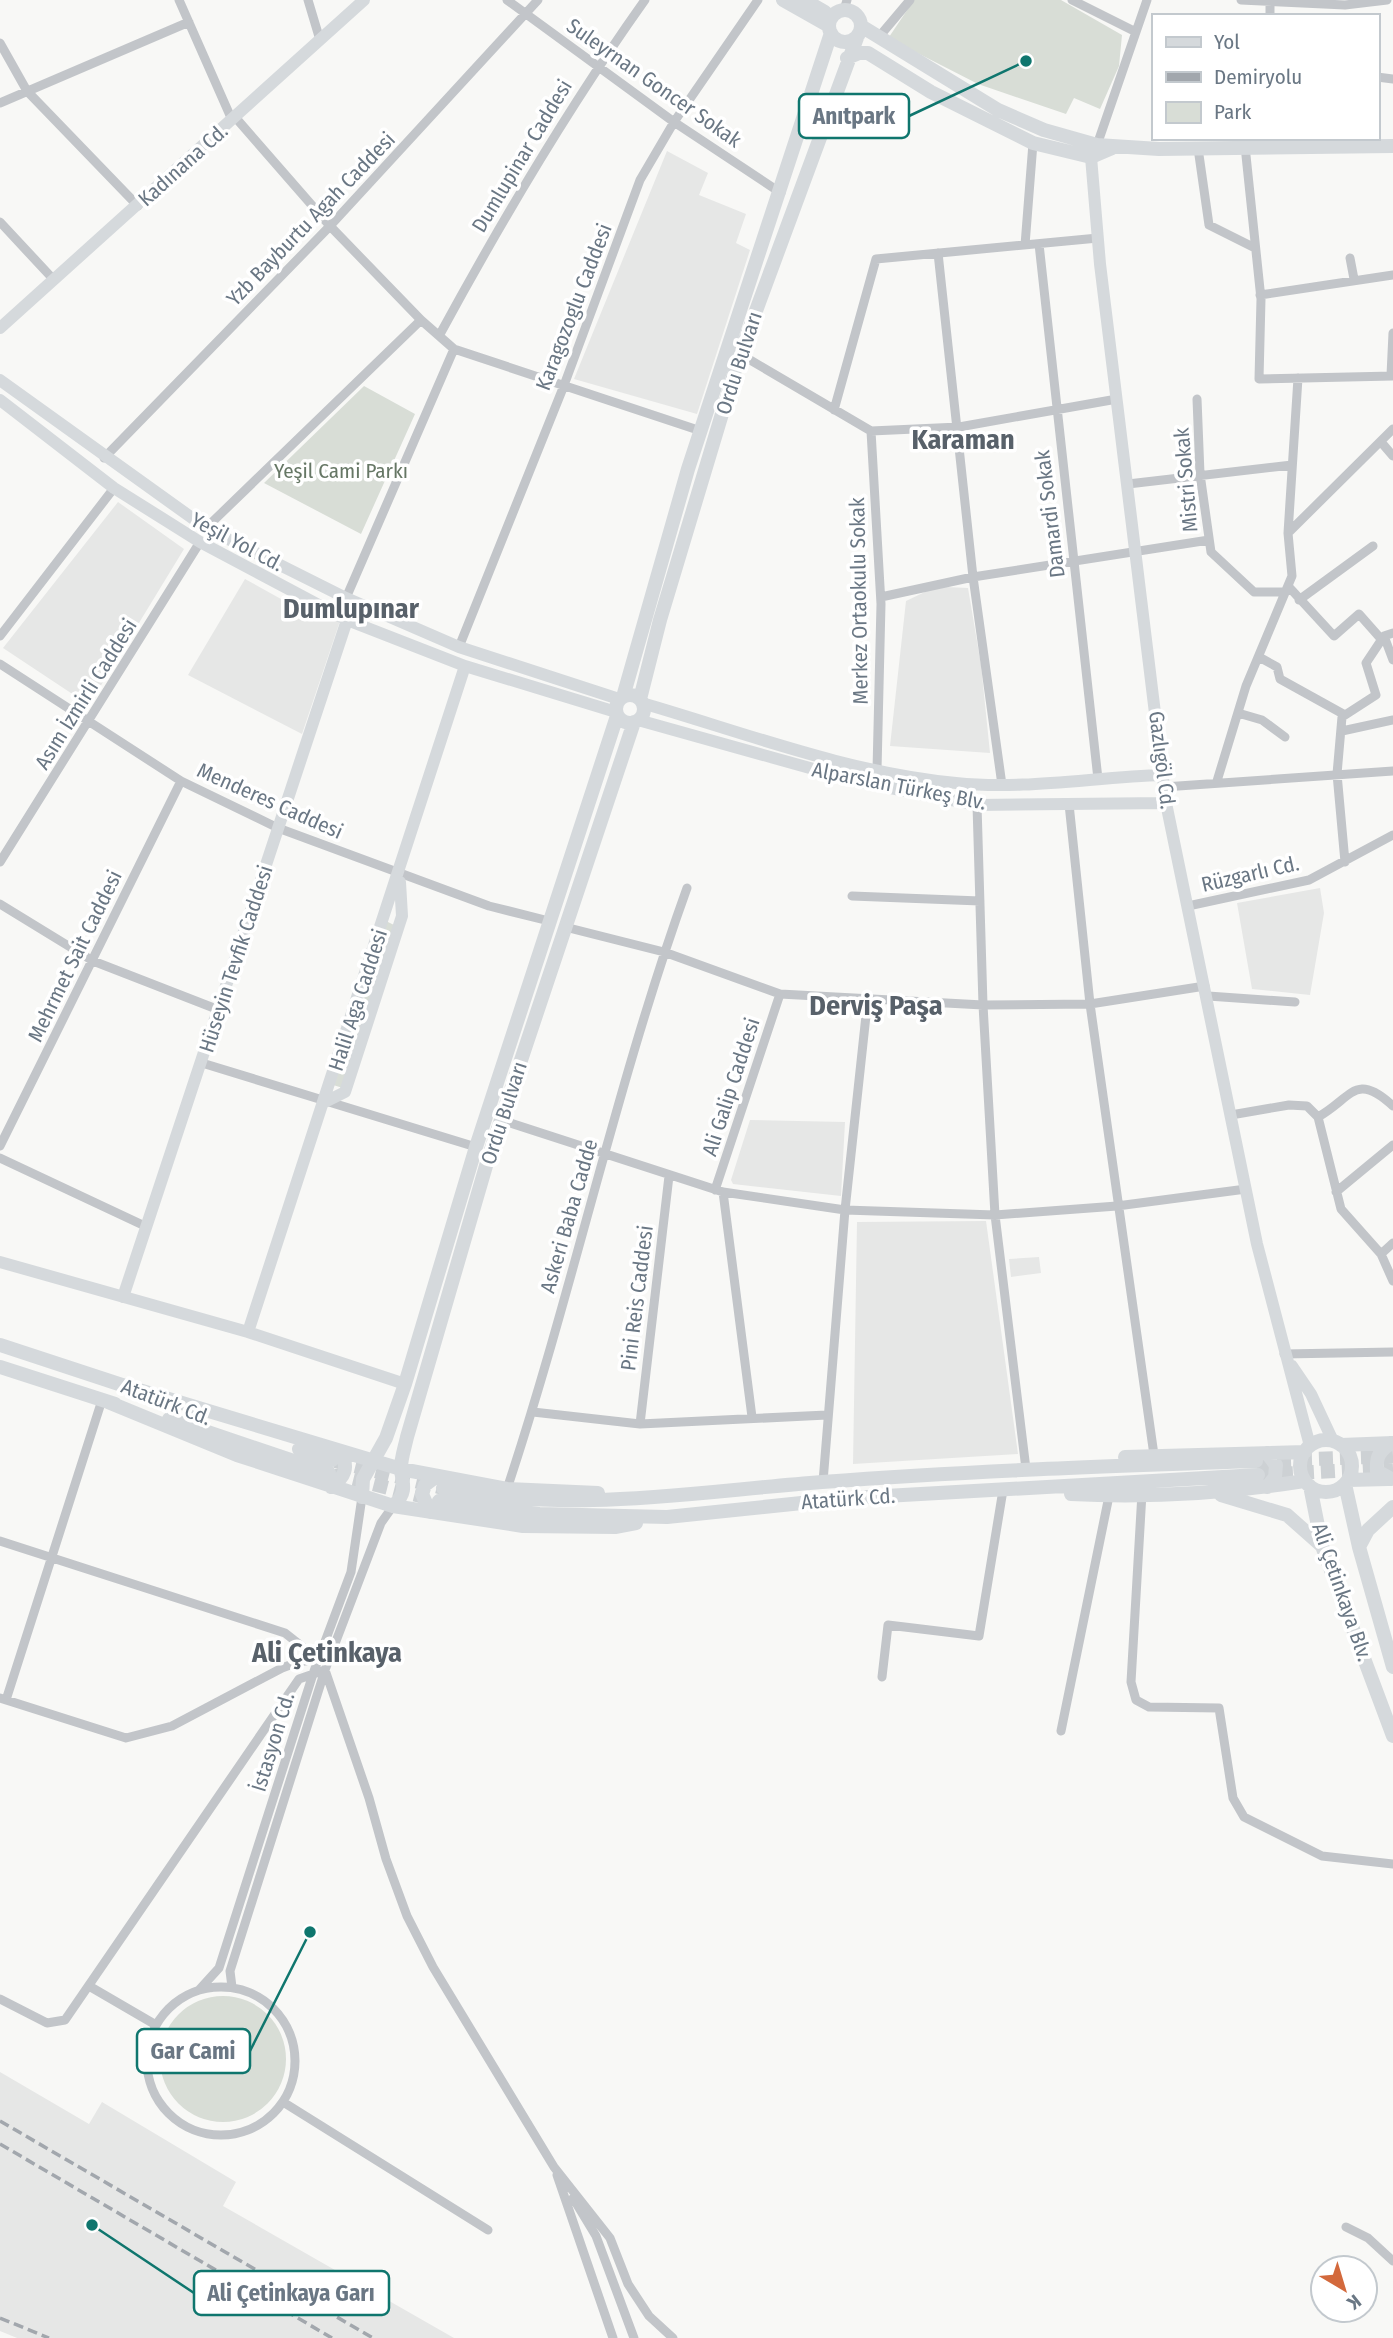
<svg xmlns="http://www.w3.org/2000/svg" width="1393" height="2338" viewBox="0 0 1393 2338" font-family="'Fira Sans Condensed',sans-serif">
	<rect width="100%" height="100%" fill="#f8f8f6"/>
	<path fill="#e6e7e6" d="M667 151 708 173 699 195 746 214 736 243 750 250 697 414 574 379Z
		M118 502 184 549 89 705 3 648Z
		M245 579 299 609 303 601 340 621 302 734 188 675Z
		M946 587 968 588 981 665 990 753 890 746 906 601 929 590Z
		M1320 888 1324 913 1310 995 1252 989 1237 903Z
		M750 1120 845 1122 841 1196 733 1184 731 1180Z
		M986 1221 1018 1454 853 1464 857 1222Z
		M1039 1257 1041 1273 1011 1277 1009 1259Z
		M0 2072 89 2124 102 2102 236 2182 223 2206 454 2338H17L0 2331Z"/>
	<path fill="#d8ddd6" d="M914 0H1061L1122 35 1119 66 1100 109 1074 98 1066 114 978 84 894 41 889 37Z
		M364 386 415 414 361 534 264 483Z
		M384 920 398 927 346 1089 330 1084Z
		M160 2059a63 63 0 1 1 126 0a63 63 0 1 1-126 0Z"/>
	<g fill="none" stroke-linecap="round" stroke-linejoin="round">
		<path stroke="#cdd1d4" stroke-width="14" stroke-dasharray="14 7" stroke-linecap="butt" d="M335 1461 443 1488
			M1256 1461 1393 1456
			M333 1474 432 1499
			M1258 1475 1393 1468"/>
		<path stroke="#c2c5c9" stroke-width="9" d="M179 0 232 120
			M308 0 320 40
			M507 0 674 122 781 193
			M1072 0 1134 31
			M1241 0 1345 5 1387 0
			M1270 3V16
			M844 10 847 0
			M878 38 910 0
			M0 43 27 91 138 206
			M1377 77 1393 79
			M0 103 189 22
			M235 117 330 226 421 320 454 349 701 431
			M1097 145 1147 0
			M1245 146 1261 299 1259 379 1393 376
			M1198 148 1209 225 1255 248
			M0 222 54 280
			M1039 244 1098 779
			M1025 245 1033 143
			M938 253 973 577 1002 785
			M1350 258 1354 279
			M1260 295 1393 275
			M439 336C502 220 568 108 645 0
			M740 354 871 431 959 427 1117 399
			M1391 375 1393 333
			M1197 399 1200 474 1211 552 1254 592H1285
			M834 410 876 259 1098 238
			M871 431 881 604 877 770
			M1381 442 1393 456
			M104 458 330 226 538 0
			M1128 484 1292 465
			M206 528 421 320
			M1288 533 1298 378
			M1288 586 1334 636 1359 614 1382 640
			M881 597 973 577 1209 540
			M346 598 454 349
			M1299 600 1373 546
			M0 636 114 488
			M1384 636 1393 660
			M459 647 563 388 640 180 674 122 758 0
			M1259 657 1277 667 1280 679 1345 715
			M0 664 181 781 278 828 489 906 549 921
			M1238 713 1262 720 1285 737
			M1342 731 1393 720
			M1217 781 1246 686 1292 576 1288 533 1393 429
			M1164 787 1393 771
			M1069 804 1090 1004 1154 1455
			M977 805 983 1005 995 1215 1026 1469
			M0 862 200 542
			M1345 862 1337 774 1342 717 1376 695 1366 663 1384 636 1393 633
			M852 896 980 901
			M0 904 93 961 219 1010
			M1188 906 1309 880 1393 835
			M565 927 664 952 780 994 983 1005 1090 1004 1205 986
			M1208 996 1295 1002
			M202 1063 476 1147
			M1231 1115 1289 1105 1307 1106 1318 1117
			M1318 1117 1341 1209 1381 1254 1393 1281
			M1318 1117C1352 1098 1355 1071 1393 1106
			M501 1120 723 1192 845 1210 995 1215 1117 1206 1246 1189
			M0 1146 181 781
			M0 1158 147 1227
			M715 1190 780 994
			M723 1192 752 1417
			M1336 1192 1393 1145
			M1381 1254 1393 1243
			M1284 1354 1393 1352
			M533 1412 640 1424 827 1415
			M640 1424 669 1176
			M823 1482 845 1210 868 997
			M507 1489C573 1290 616 1085 687 888
			M1142 1493 1131 1682 1136 1700 1149 1707 1219 1708 1233 1798 1244 1817 1322 1856 1393 1864
			M0 1541 285 1633 318 1659
			M882 1677 888 1625 979 1636 1003 1490
			M0 1698 126 1738 172 1726 282 1668 298 1662 318 1659
			M6 1700 102 1400
			M1061 1731 1109 1496
			M89 1986 156 2025
			M147 2061a74 74 0 1 1 148 0a74 74 0 1 1-148 0Z
			M232 1987 230 1971 325 1670 381 1523 393 1506
			M199 1990 219 1968 314 1671 351 1572 362 1497
			M0 1999 47 2023 65 2020 299 1679 325 1670 369 1798 386 1859 407 1916 433 1967 554 2167 610 2238 628 2284 649 2316 673 2338
			M283 2102 488 2230
			M557 2175 613 2338
			M573 2198 596 2236 634 2338
			M1346 2227 1368 2238 1393 2261"/>
		<path stroke="#d5d9dc" stroke-width="12" d="M1091 157 1100 264 1166 803 1257 1244 1310 1446
			M0 328 364 0
			M0 380 206 528 346 598 459 647 619 699
			M0 400 114 488 200 542 347 620 465 666 616 712
			M642 703C745 733 849 773 956 783 1025 790 1094 777 1163 775
			M638 720 860 782 977 805 1166 803
			M325 1102 345 1092 402 916 400 882
			M0 1262 248 1332 405 1384
			M123 1297 347 620
			M248 1332 465 666
			M1292 1366 1311 1394 1333 1441"/>
		<path stroke="#d5d9dc" stroke-width="14" d="M783 0 829 26
			M804 0 825 12
			M829 26a16 16 0 1 1 32 0a16 16 0 1 1-32 0Z
			M861 26 998 110 1044 130 1097 145 1159 149 1393 146
			M847 58 859 53H868L931 92 1033 143 1091 157 1112 148
			M616 709a14 14 0 1 1 28 0a14 14 0 1 1-28 0Z
			M623 697 688 469 831 33
			M640 699 660 620 740 354 858 35
			M0 1345 125 1386
			M0 1367 115 1404
			M119 1384 401 1469 507 1489 598 1493
			M108 1402 237 1455 393 1506 523 1526 615 1527 636 1523
			M169 1419 329 1473
			M1300 1466a26 26 0 1 1 52 0a26 26 0 1 1-52 0Z
			M1391 1443C1379 1452 1376 1456 1377 1471L1391 1479
			M1341 1445 1393 1443
			M299 1449 332 1460
			M1125 1457 1305 1452
			M1348 1480 1388 1479
			M1345 1484 1359 1547 1393 1667
			M1310 1486 1322 1546 1393 1736
			M331 1487C345 1477 349 1468 341 1452
			M1267 1487 1275 1477 1276 1465 1267 1453
			M443 1488C574 1514 691 1492 822 1482 966 1471 1111 1466 1256 1461
			M1071 1494C1148 1498 1228 1493 1304 1481
			M1221 1495 1287 1515 1322 1546
			M362 1497 363 1479 386 1438 405 1384 476 1147 617 716
			M439 1501 539 1514 667 1517 850 1498 1258 1475
			M393 1506C406 1494 404 1486 401 1471 400 1461 405 1447 407 1437L488 1159 634 722
			M430 1512 422 1494 425 1485 437 1476
			M1359 1547 1368 1530 1393 1507"/>
		<path stroke="#a2a7ad" stroke-width="3.5" stroke-dasharray="10 5" stroke-linecap="butt" d="M0 2121 373 2338
			M0 2144 332 2338
			M0 2318 49 2338"/>
	</g>
	<g text-anchor="middle" dominant-baseline="central" stroke-width="7" stroke-linejoin="round" paint-order="stroke">
		<g font-size="21" fill="#6a7784" stroke="#fff">
			<text transform="translate(654 83) rotate(35)">Suleyrnan Goncer Sokak</text>
			<text transform="translate(522 156) rotate(-59)">Dumlupinar Caddesi</text>
			<text transform="translate(183 165) rotate(-42)">Kadınana Cd.</text>
			<text transform="translate(311 219) rotate(-46)">Yzb Bayburtu Agah Caddesi</text>
			<text transform="translate(574 307) rotate(-69)">Karagozoglu Caddesi</text>
			<text transform="translate(739 363) rotate(-72)">Ordu Bulvarı</text>
			<text transform="translate(1186 480) rotate(-95)">Mistri Sokak</text>
			<text transform="translate(1050 514) rotate(-97)">Damardi Sokak</text>
			<text transform="translate(237 542) rotate(28)">Yeşil Yol Cd.</text>
			<text transform="translate(859 601) rotate(-91)">Merkez Ortaokulu Sokak</text>
			<text transform="translate(86 694) rotate(-58)">Asım İzmirli Caddesi</text>
			<text transform="translate(1162 760) rotate(83)">Gazlıgöl Cd.</text>
			<text transform="translate(899 786) rotate(11)">Alparslan Türkeş Blv.</text>
			<text transform="translate(270 801) rotate(24)">Menderes Caddesi</text>
			<text transform="translate(1250 874) rotate(-13)">Rüzgarlı Cd.</text>
			<text transform="translate(75 956) rotate(-64)">Mehrmet Sait Caddesi</text>
			<text transform="translate(236 959) rotate(-72)">Hüseyin Tevfik Caddesi</text>
			<text transform="translate(358 1000) rotate(-72)">Halil Aga Caddesi</text>
			<text transform="translate(731 1087) rotate(-72)">Ali Galip Caddesi</text>
			<text transform="translate(504 1113) rotate(-72)">Ordu Bulvarı</text>
			<text transform="translate(569 1216) rotate(-74)">Askeri Baba Cadde</text>
			<text transform="translate(637 1298) rotate(-83)">Pini Reis Caddesi</text>
			<text transform="translate(166 1402) rotate(21)">Atatürk Cd.</text>
			<text transform="translate(848 1499) rotate(-4)">Atatürk Cd.</text>
			<text transform="translate(1342 1592) rotate(71)">Ali Çetinkaya Blv.</text>
			<text transform="translate(273 1742) rotate(-73)">İstasyon Cd.</text>
		</g>
		<g font-size="21" fill="#667765" stroke="#fff">
			<text x="341" y="471">Yeşil Cami Parkı</text>
		</g>
		<g font-size="28" font-weight="bold" fill="#58616a" stroke="#fff">
			<text x="963" y="439">Karaman</text>
			<text x="351" y="608">Dumlupınar</text>
			<text x="876" y="1005">Derviş Paşa</text>
			<text x="327" y="1652">Ali Çetinkaya</text>
		</g>
	</g>
	<path fill="none" stroke="#0f766e" stroke-width="2.5" d="M1026 61L909 116M310 1932L250 2051M92 2225L194 2293"/>
	<g fill="#0f766e" stroke="#fff" stroke-width="2.5">
		<circle cx="1026" cy="61" r="7"/>
		<circle cx="310" cy="1932" r="7"/>
		<circle cx="92" cy="2225" r="7"/>
	</g>
	<g fill="#fff" stroke="#0f766e" stroke-width="2.5">
		<rect x="799" y="94" width="110" height="44" rx="7"/>
		<rect x="137" y="2029" width="113" height="44" rx="7"/>
		<rect x="194" y="2271" width="195" height="44" rx="7"/>
	</g>
	<g font-size="23" text-anchor="middle" font-weight="bold" fill="#6a7784">
		<text x="854" y="124">Anıtpark</text>
		<text x="193" y="2059">Gar Cami</text>
		<text x="291" y="2301">Ali Çetinkaya Garı</text>
	</g>
	<rect x="1152" y="14" width="228" height="126" fill="#ffffff" stroke="#c3c9ce" stroke-width="2"/>
	<rect x="1166" y="37" width="35" height="10" fill="#d5d9dc" stroke="#c3c9ce" stroke-width="2"/>
	<text x="1214" y="49" font-size="21" fill="#6a7784">Yol</text>
	<rect x="1166" y="72" width="35" height="10" fill="#a2a7ad" stroke="#c3c9ce" stroke-width="2"/>
	<text x="1214" y="84" font-size="21" fill="#6a7784">Demiryolu</text>
	<rect x="1166" y="102" width="35" height="21" fill="#d8ddd6" stroke="#c3c9ce" stroke-width="2"/>
	<text x="1214" y="119" font-size="21" fill="#6a7784">Park</text>
	<g transform="translate(1344 2289) rotate(142)"><circle r="33" fill="#ffffff" stroke="#c3c9ce" stroke-width="2"/>
	<path d="M0-5L12 26L0 18L-12 26Z" fill="#d3693c"/>
	<text y="-10" font-size="19" font-weight="bold" text-anchor="middle" fill="#6a7784">K</text>
	</g>
</svg>
